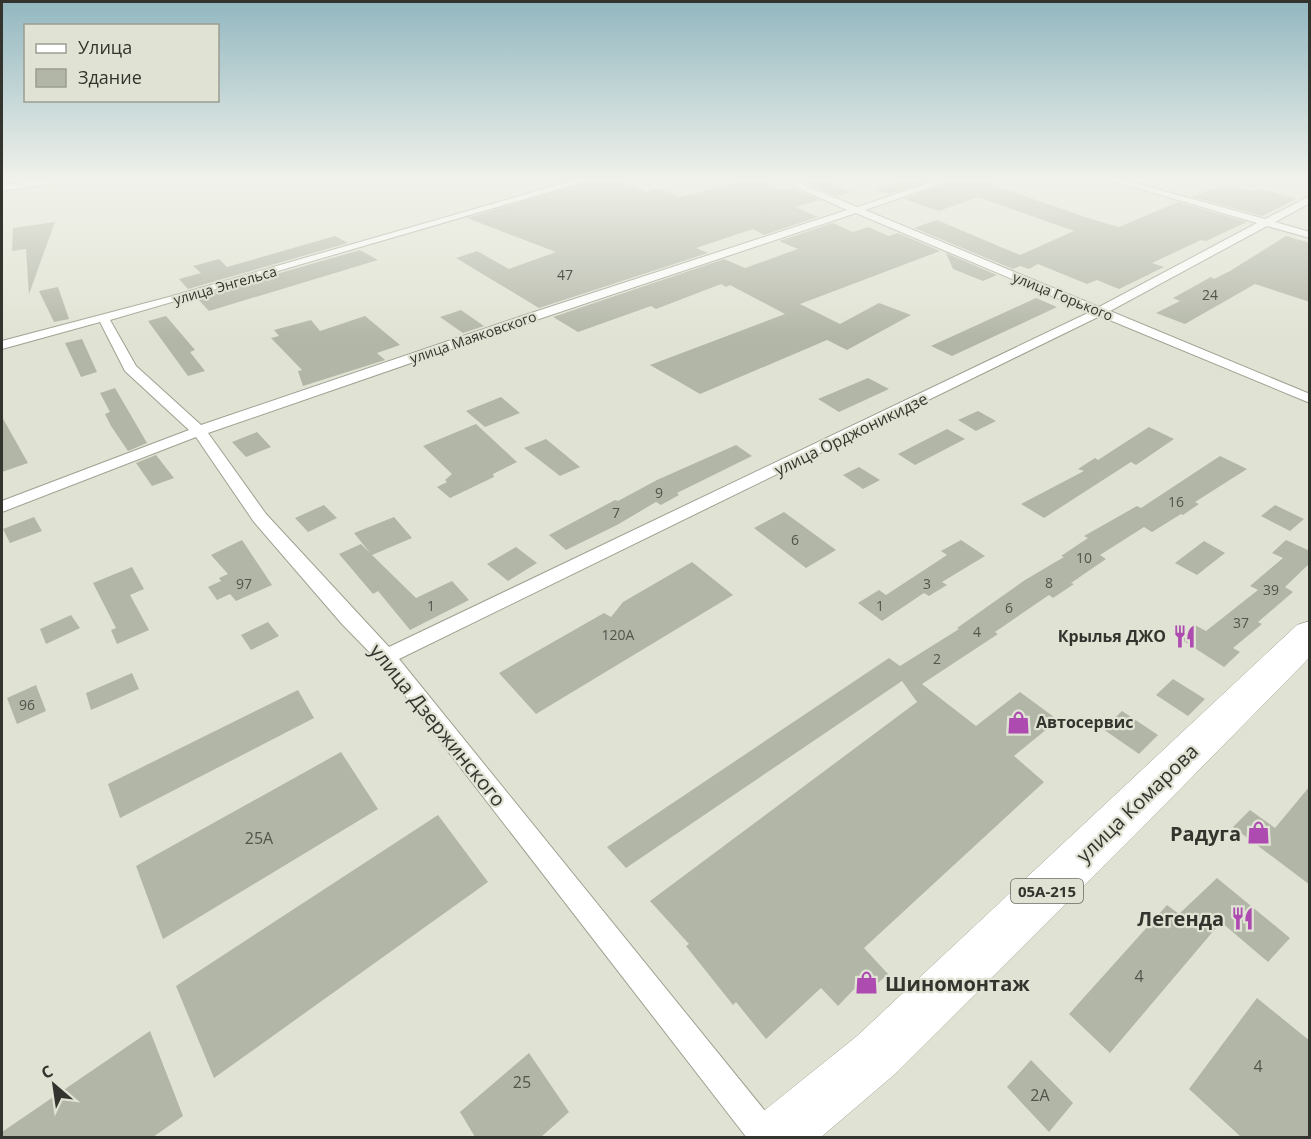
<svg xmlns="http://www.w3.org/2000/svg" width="1311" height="1139" viewBox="0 0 1311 1139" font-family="'Open Sans',sans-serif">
	<rect width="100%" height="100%" fill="#e0e3d3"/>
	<path fill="#b2b6a6" d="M592 180H614L647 192 658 188 681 197 748 180H758L783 190 793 188 820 200 795 207 818 217 764 235 753 229 696 248 708 253 539 308 456 258 477 251 509 269 556 252 467 218Z
		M825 180 852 192 836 196 808 184Z
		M908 180H932L889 194 875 189Z
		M954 180H979L1091 219 1119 227 1178 202 1247 222 1206 241 1201 240 1152 263 1164 267 1119 289 1097 280 1087 284 1038 264 1029 269 1020 266 1013 269 914 228 937 220 1020 255 1074 231 978 197 939 211 904 199Z
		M1224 184 1245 190 1257 191 1261 189 1297 199 1262 216 1192 197Z
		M55 222 29 294 26 249 12 251 13 228Z
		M833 223 853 232 868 227 889 236 898 233 940 251 800 304 840 324 879 303 911 315 847 350 827 340 700 394 650 365 785 314 730 285 726 287 721 284 656 309 651 306 578 332 553 317 724 259 745 268 798 249 779 241Z
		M335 236 348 243 188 289 179 279 201 273 193 266 219 259 227 267Z
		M1286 236 1310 243V302L1255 284 1185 324 1156 313 1180 301 1173 298 1211 277 1214 279 1230 271Z
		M360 250 378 260 209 311 196 297Z
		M946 253 997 275 983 281 953 269Z
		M58 287 69 319 54 322 39 291Z
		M1036 298 1057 307 952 356 931 346Z
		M461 310 484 326 463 333 440 317Z
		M166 316 195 350 190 352 205 371 188 376 148 321Z
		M365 316 400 345 377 353 385 360 303 386 298 371 302 370 271 338 279 336 274 330 311 320 320 331Z
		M82 339 97 372 81 377 65 343Z
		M868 378 889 389 839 412 818 399Z
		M115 388 147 443 128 451 111 426 105 414 110 412 100 393Z
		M501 397 520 413 485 427 466 411Z
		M978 411 996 421 976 431 958 420Z
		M2 417 28 463 2 472Z
		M476 424 517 462 493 474 494 477 450 498 437 487 447 482 445 480 452 474 423 446Z
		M1149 427 1174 439 1136 465 1131 462 1044 518 1021 504 1084 471 1078 469 1095 458 1098 460Z
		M947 429 965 439 915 465 898 454Z
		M257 432 271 447 246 457 232 442Z
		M546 439 580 467 560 476 524 448Z
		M736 445 752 456 677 493 679 495 661 505 656 502 617 525 566 550 549 535 615 500 618 501 657 480Z
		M156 455 174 478 152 486 136 463Z
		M1220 456 1247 469 1195 502 1199 504 1183 515 1181 514 1152 532 1144 527 1100 555 1106 559 1071 583 1074 584 1053 598 1049 595 995 632 998 634 922 684 976 726 1020 692 1058 720 1014 756 1044 782 864 948 888 974 867 993 859 984 838 1006 821 988 766 1039 736 1002 733 1005 686 946 689 944 650 901 917 702 902 681 626 868 607 847 889 658 900 666 959 629 957 628 1025 580 1064 557 1061 556 1088 538 1084 536 1137 506 1141 508Z
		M859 467 880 480 863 489 843 475Z
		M324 505 337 518 308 532 295 518Z
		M1275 505 1304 519 1290 531 1261 516Z
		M784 512 836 550 806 568 754 528Z
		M34 517 42 531 10 543 3 529Z
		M394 517 412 538 372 555 416 598 452 581 469 600 410 630 378 591 373 594 339 554 361 544 370 553 354 533Z
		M242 540 272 585 236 601 230 594 217 600 208 587 221 581 219 578 228 574 211 555Z
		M961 540 985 556 942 582 947 585 929 596 924 593 882 621 858 603 879 590 886 595 947 555 941 551Z
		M1286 540 1310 551V563L1285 587 1293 592 1258 622 1262 624 1233 648 1240 652 1224 667 1179 638 1195 625 1206 631 1258 590 1250 586 1283 558 1272 553Z
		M1204 541 1225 553 1197 575 1175 563Z
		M516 547 537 563 508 581 487 564Z
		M692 562 733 595 536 714 499 673 604 613 611 617 623 602Z
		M132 567 144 589 130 595 149 630 117 644 111 630 116 628 93 583Z
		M71 615 80 628 46 644 40 629Z
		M268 622 279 636 251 650 241 635Z
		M132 673 139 689 91 710 86 693Z
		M1173 679 1205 699 1188 716 1156 695Z
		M36 685 46 711 17 724 7 698Z
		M298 690 314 718 120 818 108 784Z
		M1122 711 1158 735 1139 754 1103 729Z
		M341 752 378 809 163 939 136 866Z
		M1310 786V885L1233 827 1250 810 1275 828Z
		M438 815 488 882 214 1078 176 986Z
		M1217 878 1290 938 1268 962 1221 922 1110 1053 1069 1014 1167 905 1179 914Z
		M1257 998 1310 1041V1137H1241L1189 1089Z
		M150 1031 183 1116 153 1137H2V1132Z
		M529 1053 569 1112 541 1137H475L460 1112Z
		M1031 1060 1073 1103 1049 1132 1007 1087Z"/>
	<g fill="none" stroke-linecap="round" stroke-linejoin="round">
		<defs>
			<path id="street" d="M38 180H61L56 183 2 191V185Z
				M575 180H590L110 320 136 366 201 425 519 317 847 210 780 180H792L857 207 939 180H952L865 210 1099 307 1257 223 1110 180H1124L1265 219 1310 196V203L1275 222 1310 232V238L1267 226 1110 311 1310 394V403L1100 316 399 659 778 1127 782 1138H747L379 662 342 624 254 522 196 437 2 512V501L189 430 125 371 100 322 2 349V341L169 297ZM856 213 1090 312 389 647 266 514 208 433 527 323Z"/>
			<path id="highway" d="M1310 621V657L1135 835 895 1074 820 1138H747L755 1118 857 1036 1297 625Z"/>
		</defs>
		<use href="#street" stroke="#9da191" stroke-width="2"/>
		<use href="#highway" stroke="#9da191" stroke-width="1"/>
		<use href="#street" fill="#fff" fill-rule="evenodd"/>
		<use href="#highway" fill="#fff" fill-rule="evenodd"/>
	</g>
	<linearGradient id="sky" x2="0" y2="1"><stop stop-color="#92b7c0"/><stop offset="0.53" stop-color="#f1f2eb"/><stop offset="1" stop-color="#f1f2eb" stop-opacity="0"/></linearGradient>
	<rect width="1311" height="339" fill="url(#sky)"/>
	<defs>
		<symbol id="restaurant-bare" viewBox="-9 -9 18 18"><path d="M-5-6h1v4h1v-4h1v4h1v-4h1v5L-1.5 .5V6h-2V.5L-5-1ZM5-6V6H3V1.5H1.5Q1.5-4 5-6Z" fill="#ae4bb1" stroke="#e0e3d3" stroke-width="2.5" paint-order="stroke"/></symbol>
		<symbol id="shop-bare" viewBox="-9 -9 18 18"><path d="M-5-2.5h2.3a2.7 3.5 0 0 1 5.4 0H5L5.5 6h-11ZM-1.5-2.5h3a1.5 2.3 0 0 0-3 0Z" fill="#ae4bb1" stroke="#e0e3d3" stroke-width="2.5" paint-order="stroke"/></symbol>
	</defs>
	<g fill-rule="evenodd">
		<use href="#restaurant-bare" x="1168" y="620" width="33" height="33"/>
		<use href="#shop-bare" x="1002" y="706" width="33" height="33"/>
		<use href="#shop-bare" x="1242" y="816" width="33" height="33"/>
		<use href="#restaurant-bare" x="1226" y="902" width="33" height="33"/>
		<use href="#shop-bare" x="850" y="966" width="33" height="33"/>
	</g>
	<g text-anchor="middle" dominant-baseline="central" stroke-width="4.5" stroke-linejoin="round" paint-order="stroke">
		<g font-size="14" fill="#53544c">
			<text x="565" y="274">47</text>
			<text x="1210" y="294">24</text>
			<text x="659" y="492">9</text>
			<text x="1176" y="501">16</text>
			<text x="616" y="512">7</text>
			<text x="795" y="539">6</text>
			<text x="1084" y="557">10</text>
			<text x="1049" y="582">8</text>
			<text x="244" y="583">97</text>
			<text x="927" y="583">3</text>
			<text x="1271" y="589">39</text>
			<text x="431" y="605">1</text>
			<text x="880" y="605">1</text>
			<text x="1009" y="607">6</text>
			<text x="1241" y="622">37</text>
			<text x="977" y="631">4</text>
			<text x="618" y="634">120А</text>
			<text x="937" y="658">2</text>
			<text x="27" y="704">96</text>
		</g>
		<g font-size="14" fill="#33342e" stroke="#e0e3d3">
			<text transform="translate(225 285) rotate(-16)">улица Энгельса</text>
			<text transform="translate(1063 296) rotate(22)">улица Горького</text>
			<text transform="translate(473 337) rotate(-19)">улица Маяковского</text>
		</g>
		<rect fill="#e0e3d3" stroke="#676860" stroke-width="1.5" x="1011" y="879" width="72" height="24" rx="4.5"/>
		<g font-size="15" font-weight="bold" fill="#33342e">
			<text x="1047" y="891">05А-215</text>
		</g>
		<g font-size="16" fill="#33342e" stroke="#e0e3d3">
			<text transform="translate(851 434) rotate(-26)">улица Орджоникидзе</text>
		</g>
		<g font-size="16" font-weight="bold" fill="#33342e" stroke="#e0e3d3" text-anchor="end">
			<text x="1166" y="636">Крылья ДЖО</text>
			<text x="1036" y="722" text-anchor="start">Автосервис</text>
		</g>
		<g font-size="16" fill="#53544c">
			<text x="259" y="838">25А</text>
			<text x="1139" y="976">4</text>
			<text x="1258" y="1066">4</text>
			<text x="522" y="1082">25</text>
			<text x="1040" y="1095">2А</text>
		</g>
		<g font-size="20" fill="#33342e" stroke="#e0e3d3">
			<text transform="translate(438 725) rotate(51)">улица Дзержинского</text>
			<text transform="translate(1137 803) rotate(-44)">улица Комарова</text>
		</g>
		<g font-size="20" font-weight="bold" fill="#33342e" stroke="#e0e3d3" text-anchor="end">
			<text x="1241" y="833">Радуга</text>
			<text x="1224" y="918">Легенда</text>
			<text x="885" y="983" text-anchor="start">Шиномонтаж</text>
		</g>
	</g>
	<rect width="1311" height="1139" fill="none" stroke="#33342e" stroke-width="6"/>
	<rect x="24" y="24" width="195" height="78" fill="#e0e3d3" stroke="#9b9d91" stroke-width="1.5"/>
	<rect x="36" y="44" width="30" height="9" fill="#ffffff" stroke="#9b9d91" stroke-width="1.5"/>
	<text x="78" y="54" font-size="18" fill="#33342e">Улица</text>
	<rect x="36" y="69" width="30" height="18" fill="#b2b6a6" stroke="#9b9d91" stroke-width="1.5"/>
	<text x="78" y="84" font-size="18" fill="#33342e">Здание</text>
	<g transform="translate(54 1085) rotate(331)" stroke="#e0e3d3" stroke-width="4.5" paint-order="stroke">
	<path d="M0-4.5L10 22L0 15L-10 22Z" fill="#33342e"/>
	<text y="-9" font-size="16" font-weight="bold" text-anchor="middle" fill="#33342e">С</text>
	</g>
</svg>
